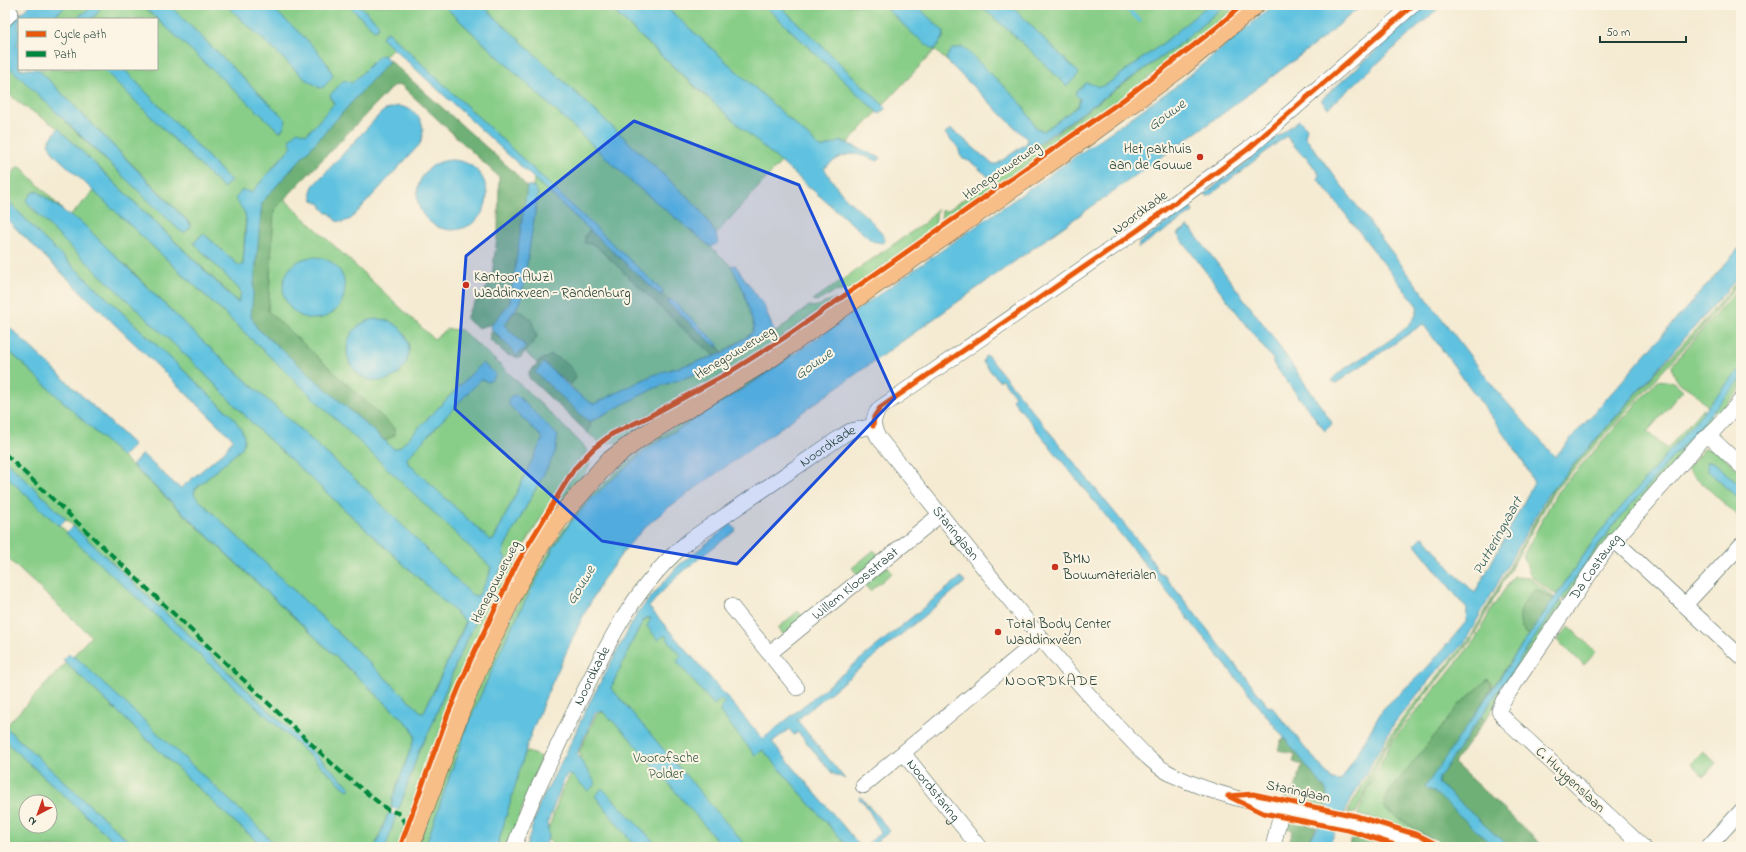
<svg xmlns="http://www.w3.org/2000/svg" width="1746" height="852" viewBox="0 0 1746 852" font-family="'Indie Flower',sans-serif">
	<rect width="100%" height="100%" fill="#fcf5e5"/>
	<filter id="ink" filterUnits="userSpaceOnUse"><feTurbulence type="fractalNoise" baseFrequency=".025" numOctaves="2"/><feDisplacementMap in="SourceGraphic" scale="8" xChannelSelector="R" yChannelSelector="G"/><feConvolveMatrix kernelMatrix="1 2 1 2 8 2 1 2 1" color-interpolation-filters="sRGB"/></filter>
	<filter id="wash" filterUnits="userSpaceOnUse"><feTurbulence type="fractalNoise" baseFrequency=".012" numOctaves="4" result="noise"/><feDisplacementMap in="SourceGraphic" scale="16" xChannelSelector="R" yChannelSelector="G"/><feGaussianBlur stdDeviation="0.9" result="paint"/><feColorMatrix in="noise" values="0 0 0 0 0 0 0 0 0 0 0 0 0 0 0 0 0 1.4 0 .05"/><feComposite in="paint" operator="in"/></filter>
	<g filter="url(#wash)">
		<rect width="100%" height="100%" fill="#f5ebd3"/>
		<path fill="#88cd88" stroke="#54855e" fill-rule="evenodd" d="M68 5H95L75 19H50Z
			M96 5H142L286 120 169 5H226L305 79 320 88 330 66 269 5H348L374 30 379 24 359 5H443L634 184 711 247 731 266 743 289 754 327 752 333 723 352 718 347 717 343 670 299 669 301 662 294 663 292 388 32 382 38 393 48 385 56 379 57 352 83 330 98 334 104C323 120 307 133 293 146 278 159 266 177 252 192H247L243 265H238L203 233 194 243 239 289 241 293 239 303 58 128 18 102 5 90V63H7L82 138 184 233 191 224 38 69H103L223 188 231 181 124 69H157V19H92L100 10Z
			M482 5H607L696 88 782 161 716 234 698 207Z
			M664 5H764L877 112 848 143 842 141 821 148Z
			M779 5H883L913 34 943 32 916 5H983V7L1028 48 1067 86 1079 73 1010 5 1208 6 1166 41 1109 83C1101 88 1098 88 1089 83L1080 99 1078 106 1044 131 1037 129 1020 102 946 58 949 63 935 50 883 105Z
			M1225 5H1239C1146 85 1043 154 943 224L941 221 942 210 947 211 1181 43Z
			M19 165 62 209 37 191 30 207 194 363 260 431 465 621 464 626 423 714 197 498 194 494 195 489 241 449 233 417 41 236 5 197V183Z
			M534 179 590 230 587 233 586 243 595 245 691 336 715 356 653 375 594 404 583 399 570 385 576 378 544 358 537 363 525 352 537 337 519 310 514 312 521 301 538 194 533 187Z
			M94 191 435 512 491 567 489 576 478 596 472 595 370 493 197 336 131 270 70 216Z
			M284 199 434 339 447 329 461 330 495 360 583 445 588 452 572 468 522 549 453 697 398 847H386L395 814 401 804 419 750 430 730 458 659 505 558 503 554 504 548 555 453 557 446 510 406 543 438 494 539 490 540 408 463 407 458 481 378 493 379 496 374 482 363 400 447 394 449 385 441 396 434 268 311 274 210ZM312 258C335 260 349 274 343 298L298 314 290 307 285 297 301 261ZM375 319 409 348C408 362 397 376 384 380L364 322Z
			M937 209 935 229 849 290 834 292 818 301 813 300 926 222Z
			M1741 277V280L1700 330 1554 491 1470 642 1424 696 1385 748 1356 813H1347L1388 739 1406 714 1471 637 1552 490 1659 369 1698 328Z
			M1741 285V368L1708 406C1703 403 1701 398 1697 395 1684 383 1675 387 1672 365Z
			M836 299 765 348 724 374 648 416 612 432 599 442 588 433 591 421 655 388 716 367 774 331 775 333 809 306C821 309 826 299 836 299Z
			M5 347 411 727 415 737 393 797 391 813 388 814 375 847H277L253 822 73 656 91 636 5 556V475L345 788 349 790 350 787 66 519 5 460Z
			M792 352 793 354 725 401 664 437 632 461 531 590 508 634 467 726 425 847H417L461 726 520 599 563 530 592 494 633 457 663 434Z
			M1741 379V388L1720 412 1721 418 1712 411Z
			M1658 380 1674 382 1683 390 1647 432 1667 449 1702 409 1705 411 1599 533 1557 594 1553 593 1531 576 1523 556 1557 492Z
			M1709 414 1718 421 1566 601 1561 598 1616 522Z
			M650 419 620 442 604 443 617 434Z
			M1713 447 1741 472V487L1715 463 1707 461 1708 471 1741 501V519L1687 469 1705 448 1711 450Z
			M589 457 590 464 587 471 547 519 570 480Z
			M874 550 880 557 858 575 852 568Z
			M887 566 892 573 870 591 864 584Z
			M1514 576 1529 577 1555 598 1554 599 1535 589 1525 632 1529 635 1491 689V683L1488 679 1385 797 1383 807 1431 840 1380 820 1358 815 1367 791 1392 741 1475 640 1492 608Z
			M1560 601 1564 604 1485 720 1481 717Z
			M798 611 804 618 784 635 778 628Z
			M651 618 681 655 716 703 721 699 725 702 760 752 763 750 848 847H557L545 838 562 790 581 756 579 753 596 715 602 712 603 713 615 692 611 688 635 636 645 619Z
			M1569 627 1596 652 1584 665 1557 640Z
			M66 663 229 817 264 847H135L5 727Z
			M5 741 120 847H13L5 839ZM26 802H50V826H26Z
			M525 751 541 757 508 847H497Z
			M1703 751 1716 763 1704 776 1691 764Z"/>
		<path fill="#6eb074" stroke="#467654" d="M388 59 514 172 527 187 510 303 492 324 478 328 466 319 470 309 491 282 498 230 499 177 401 85 393 86 274 210 268 311 393 427 396 434 385 441 257 328 251 316 262 202 389 61Z
			M590 230 660 295 662 294 669 301 668 302 712 343 723 352 715 356 691 336 595 245 585 243V236Z
			M519 310 531 319 537 337 520 358 507 355 489 339 492 330 518 355 526 346 504 325 514 312Z
			M551 355C561 358 575 368 576 378L570 385 544 363 587 420 591 421 588 433 529 378V372L538 363Z
			M1535 589 1554 599 1529 635C1511 622 1522 602 1535 589Z
			M1488 679 1491 683V689L1427 789H1431L1494 847H1445L1390 813 1383 807 1385 797 1461 703Z
			M1481 717 1485 720 1454 763 1544 847H1509L1438 783 1439 778Z
			M1285 738 1326 790 1328 797 1326 809 1284 799 1286 790 1294 792 1302 765 1293 762 1295 754 1278 750 1281 740Z
			M1292 820 1316 827 1306 847H1288L1293 830 1285 827Z
			M1354 835 1393 847H1348Z"/>
		<path fill="#61c2e0" stroke="#40808a" d="M30 5H68L50 19H19V42L17 43 19 49V69H38L191 225 190 228 184 233 179 230 5 63V28Z
			M95 5 100 10 92 19H75Z
			M142 5H169L286 120 284 127 280 132Z
			M226 5H269C287 22 327 54 333 76L324 87 320 88 305 79Z
			M348 5H359L379 24 378 28 374 30Z
			M443 5H482L698 207 716 234 718 243 711 247 634 184Z
			M607 5H664L821 148 842 141 881 158 878 161C853 151 846 151 824 168 829 176 835 185 841 193 853 207 880 224 885 241L882 243 872 241C782 164 693 86 607 5Z
			M764 5H779L886 108 879 114Z
			M883 5H916L944 32 943 38 934 50 913 34Z
			M983 5H1010L1079 73 1078 75 1067 86 1028 48 982 7Z
			M1208 5H1225L1181 43 990 178 971 162 964 159 960 154 958 147 945 134 950 129 959 135 992 164H997L1027 143V139L949 63 946 58 952 49 963 47 1020 102 1037 129 1044 131 1078 106 1080 99 1075 94 1085 83C1097 83 1096 91 1109 83L1166 41Z
			M1274 5H1362L1322 39 1229 109 669 507 646 526 626 548 602 581 581 620 546 696 529 739 497 847H425L467 726 508 634 554 547 570 523 594 496 647 449 760 378 1179 84Z
			M1427 5H1442L1328 108 1321 100Z
			M388 32 664 292 660 295 382 38 384 34Z
			M384 55 389 61 262 202 251 316 257 328 394 449 400 447 482 363 496 374 493 379 488 382 481 379 407 458 408 463 490 540 494 539 543 438 510 406 508 400 511 396 517 395 558 436 555 453 504 548 503 554 506 558 458 659 430 730 419 750 401 804 397 810 391 807 393 797 415 737 411 727 132 465 142 454 177 486 181 488 225 451 233 439 5 218V197L41 236 233 417C240 428 249 436 241 449L195 489 194 494 197 498 423 714 464 627 465 621 260 431 194 363 63 240 26 201 32 193 37 191 70 216 80 221 197 336 370 493 472 595 478 596 489 576 491 567 225 314 54 154 48 143 58 128 238 303 241 293 239 289 194 243 203 233 238 265H243L246 221 245 213 235 199 242 190 252 192 292 146 289 140 297 131 307 134 334 104 330 95 344 80 352 83 379 56Z
			M103 69H124L231 181 223 188Z
			M398 106C419 109 428 125 420 144L351 219 343 222 336 221 330 213H327L322 208V205L313 200 311 192 313 186 381 113 385 110Z
			M1299 120 1307 128 1305 137 1495 389 1555 457 1741 246V274L1548 494 1464 643 1435 673 1395 722 1352 798 1328 847H1306C1315 830 1332 810 1326 790L1012 399 1015 396 1002 379 999 381 983 362 985 356H988L1145 550 1160 574 1164 575 1269 707 1271 706 1332 780 1341 781 1383 709 1427 668 1466 622 1467 609 1415 544 1422 537 1425 538 1453 572 1475 593 1534 483 1524 463 1508 439 1423 324 1336 383 1331 381C1344 362 1422 332 1417 306L1318 179 1319 174 1305 155 1303 156 1286 136 1209 196H1206V193Z
			M417 195a35 35 0 1 1 70 0a35 35 0 1 1-70 0Z
			M529 185 535 188 538 194 521 301 504 325 526 347 517 355 490 327 510 303 527 187Z
			M1189 206 1191 207 1193 212 1138 248 1139 243Z
			M1187 227 1191 229 1270 333 1331 421 1332 424 1325 431 1272 362 1274 361 1177 234Z
			M283 288a31 31 0 1 1 62 0a31 31 0 1 1-62 0Z
			M735 265 764 306 774 331 716 367 655 388 591 421 587 420 535 372 544 363C558 375 579 398 594 404L653 375 722 354 752 333 754 327 743 289 731 266Z
			M671 299 717 343 718 347 712 343 667 302Z
			M347 350a31 31 0 1 1 62 0a31 31 0 1 1-62 0Z
			M5 323 134 445 122 457 5 347Z
			M1741 368V379L1616 522 1596 548 1439 778 1438 783 1509 847H1494L1432 790H1427L1425 787 1599 533Z
			M5 460 66 519 59 526 5 475Z
			M1707 461 1715 463 1741 487V501L1708 471 1706 462Z
			M731 524 736 530C705 554 673 576 649 607L763 739 961 577 965 582 797 720 845 779 832 773 798 732 794 735 789 729 772 742 861 847H848L763 750 755 755 720 712 724 702 721 699 714 705 677 662 681 655 671 644 665 635 658 640 647 626 651 618H645L635 636 611 688 747 847H723L627 735 602 711 595 713 577 754 596 784 588 791 573 776 568 775 565 777 547 824 549 835 545 847H526L539 805 569 747 585 711 638 612 678 566Z
			M73 526 351 788 349 790 345 788 66 533Z
			M69 654 79 660 253 822 277 847H264L229 817 63 660Z
			M5 726V727L135 847H120L5 741Z
			M602 788 659 847H636L633 844 595 796Z
			M860 796 890 831 870 847H864L881 832 865 804 859 799Z
			M391 813 396 815 386 847H375L388 814Z"/>
		<g fill="none" stroke-linecap="round" stroke-linejoin="round">
			<path stroke="#61c2e0" stroke-width="3.5" d="M1123 5 1140 21"/>
		</g>
	</g>
	<g filter="url(#ink)">
		<g fill="none" stroke-linecap="round" stroke-linejoin="round">
			<defs>
				<g id="minor">
					<path id="s1" d="M1413 5 1248 149 1138 230 880 408C872 417 872 427 878 437 938 512 999 587 1060 661 1082 688 1105 713 1129 738 1142 752 1156 767 1173 775 1251 813 1342 811 1422 847"/>
					<path d="M5 19 11 13"/>
					<path d="M1709 436 1741 466"/>
					<path d="M1614 540 1741 657"/>
					<path d="M1685 605 1741 545"/>
					<path d="M731 606 797 688"/>
					<path id="s2" d="M770 653 941 514"/>
					<path id="s3" d="M903 753 979 847"/>
					<path d="M863 786 1041 638"/>
					<path id="s4" d="M514 847C530 801 552 758 573 714 606 647 632 587 691 539L842 436 850 431 873 426"/>
					<path d="M1273 847 1282 808"/>
					<path id="s5" d="M1643 847 1506 720 1499 711 1503 701 1606 550 1702 440 1709 436 1741 400"/>
					<path d="M1708 847 1741 811"/>
				</g>
				<path id="major" d="M410 847 461 709 482 659 518 584 542 542 566 510 608 462 641 437 769 359 1087 136 1181 67 1255 5"/>
			</defs>
			<use href="#minor" stroke="#3f574c" stroke-width="16"/>
			<use href="#major" stroke="#3f574c" stroke-width="20"/>
			<use href="#minor" stroke="#fff" stroke-width="15"/>
			<use href="#major" stroke="#f7be88" stroke-width="19"/>
			<path stroke="#00873e" stroke-width="4" stroke-dasharray="8 4" stroke-linecap="butt" d="M5 454 343 774 388 810 398 813 408 827"/>
			<defs>
				<path id="cycleway" d="M873 426 874 417 880 408 1138 230 1248 149 1413 5
					M1228 796 1253 794 1356 816 1418 835 1442 847
					M1228 796 1263 813 1348 830 1401 847
					M400 847 448 714 471 659 516 565 574 469 594 448 612 434 648 417 725 375 784 338 1123 100 1216 28 1242 5"/>
			</defs>
			<use href="#cycleway" stroke="#fcf5e5" stroke-width="8"/>
			<use href="#cycleway" stroke="#e8590c" stroke-width="5"/>
		</g>
	</g>
	<path fill="#1d4ed8" fill-opacity="0.2" stroke="#1d4ed8" stroke-width="3" stroke-linejoin="round" d="M634 121 799 185 895 398 737 564 602 541 455 409 466 256Z"/>
	<g fill="#c8321e" stroke="#fcf5e5" stroke-width="1.5">
		<circle cx="1200" cy="157" r="4"/>
		<circle cx="466" cy="285" r="4"/>
		<circle cx="1055" cy="567" r="4"/>
		<circle cx="998" cy="632" r="4"/>
	</g>
	<g text-anchor="middle" dominant-baseline="central" stroke-width="4" stroke-linejoin="round" paint-order="stroke">
		<g font-size="14" fill="#1f3d34" stroke="#fcf5e5" text-anchor="start">
			<text x="1192" y="149" text-anchor="end">Het pakhuis<tspan x="1192" dy="16">aan de Gouwe</tspan></text>
			<text x="474" y="277">Kantoor AWZI<tspan x="474" dy="16">Waddinxveen - Randenburg</tspan></text>
			<text x="1063" y="559">BMN<tspan x="1063" dy="16">Bouwmaterialen</tspan></text>
			<text x="1006" y="624">Total Body Center<tspan x="1006" dy="16">Waddinxveen</tspan></text>
		</g>
		<g font-size="14" fill="#1f3d34" stroke="#fcf5e5">
			<text transform="translate(1002 171) rotate(-35)">Henegouwerweg</text>
			<text transform="translate(1140 213) rotate(-36)">Noordkade</text>
			<text transform="translate(735 353) rotate(-31)">Henegouwerweg</text>
			<text stroke="none"><textPath href="#s4" startOffset="524">Noordkade</textPath></text>
			<text stroke="none"><textPath href="#s1" startOffset="824">Staringlaan</textPath></text>
			<text stroke="none"><textPath href="#s5" startOffset="372">Da Costaweg</textPath></text>
			<text transform="translate(496 582) rotate(-63)">Henegouwerweg</text>
			<text stroke="none"><textPath href="#s2" startOffset="110">Willem Kloosstraat</textPath></text>
			<text stroke="none"><textPath href="#s4" startOffset="188">Noordkade</textPath></text>
			<text transform="translate(1570 780) rotate(43)">C. Huygenslaan</text>
			<text stroke="none"><textPath href="#s3" startOffset="48">Noordstaring</textPath></text>
			<text transform="translate(1298 792) rotate(12)">Staringlaan</text>
		</g>
		<g font-size="14" fill="#345a45" stroke="#fcf5e5">
			<text x="666" y="758">Voorofsche<tspan x="666" dy="16">Polder</tspan></text>
		</g>
		<g font-size="15" font-style="italic" fill="#305e5f" stroke="#fcf5e5">
			<text transform="translate(1167 115) rotate(-36)">Gouwe</text>
			<text transform="translate(814 364) rotate(-35)">Gouwe</text>
			<text transform="translate(1498 536) rotate(-61)">Putteringvaart</text>
			<text transform="translate(581 585) rotate(-59)">Gouwe</text>
		</g>
		<g font-size="15" letter-spacing="1" fill="#1f3d34" stroke="#fcf5e5">
			<text x="1052" y="681">NOORDKADE</text>
		</g>
	</g>
	<rect width="1746" height="852" fill="none" stroke="#fcf5e5" stroke-width="20"/>
	<rect x="18" y="18" width="140" height="52" fill="#fcf5e5" stroke="#a4ab9e"/>
	<rect x="26" y="31" width="20" height="6" fill="#e8590c" stroke="#a4ab9e"/>
	<text x="54" y="38" font-size="12" fill="#1f3d34">Cycle path</text>
	<rect x="26" y="51" width="20" height="6" fill="#00873e" stroke="#a4ab9e"/>
	<text x="54" y="58" font-size="12" fill="#1f3d34">Path</text>
	<g transform="translate(38 814) rotate(221)"><circle r="19" fill="#fcf5e5" stroke="#a4ab9e"/>
	<path d="M0-3L7 15L0 10L-7 15Z" fill="#c8321e"/>
	<text y="-6" font-size="11" font-weight="bold" text-anchor="middle" fill="#1f3d34">N</text>
	</g>
	<path d="M1600 36v6h86v-6" fill="none" stroke="#1f3d34" stroke-width="2"/>
	<text x="1606" y="36" font-size="12" fill="#1f3d34" stroke="#fcf5e5" stroke-width="3" paint-order="stroke">50 m</text>
</svg>
